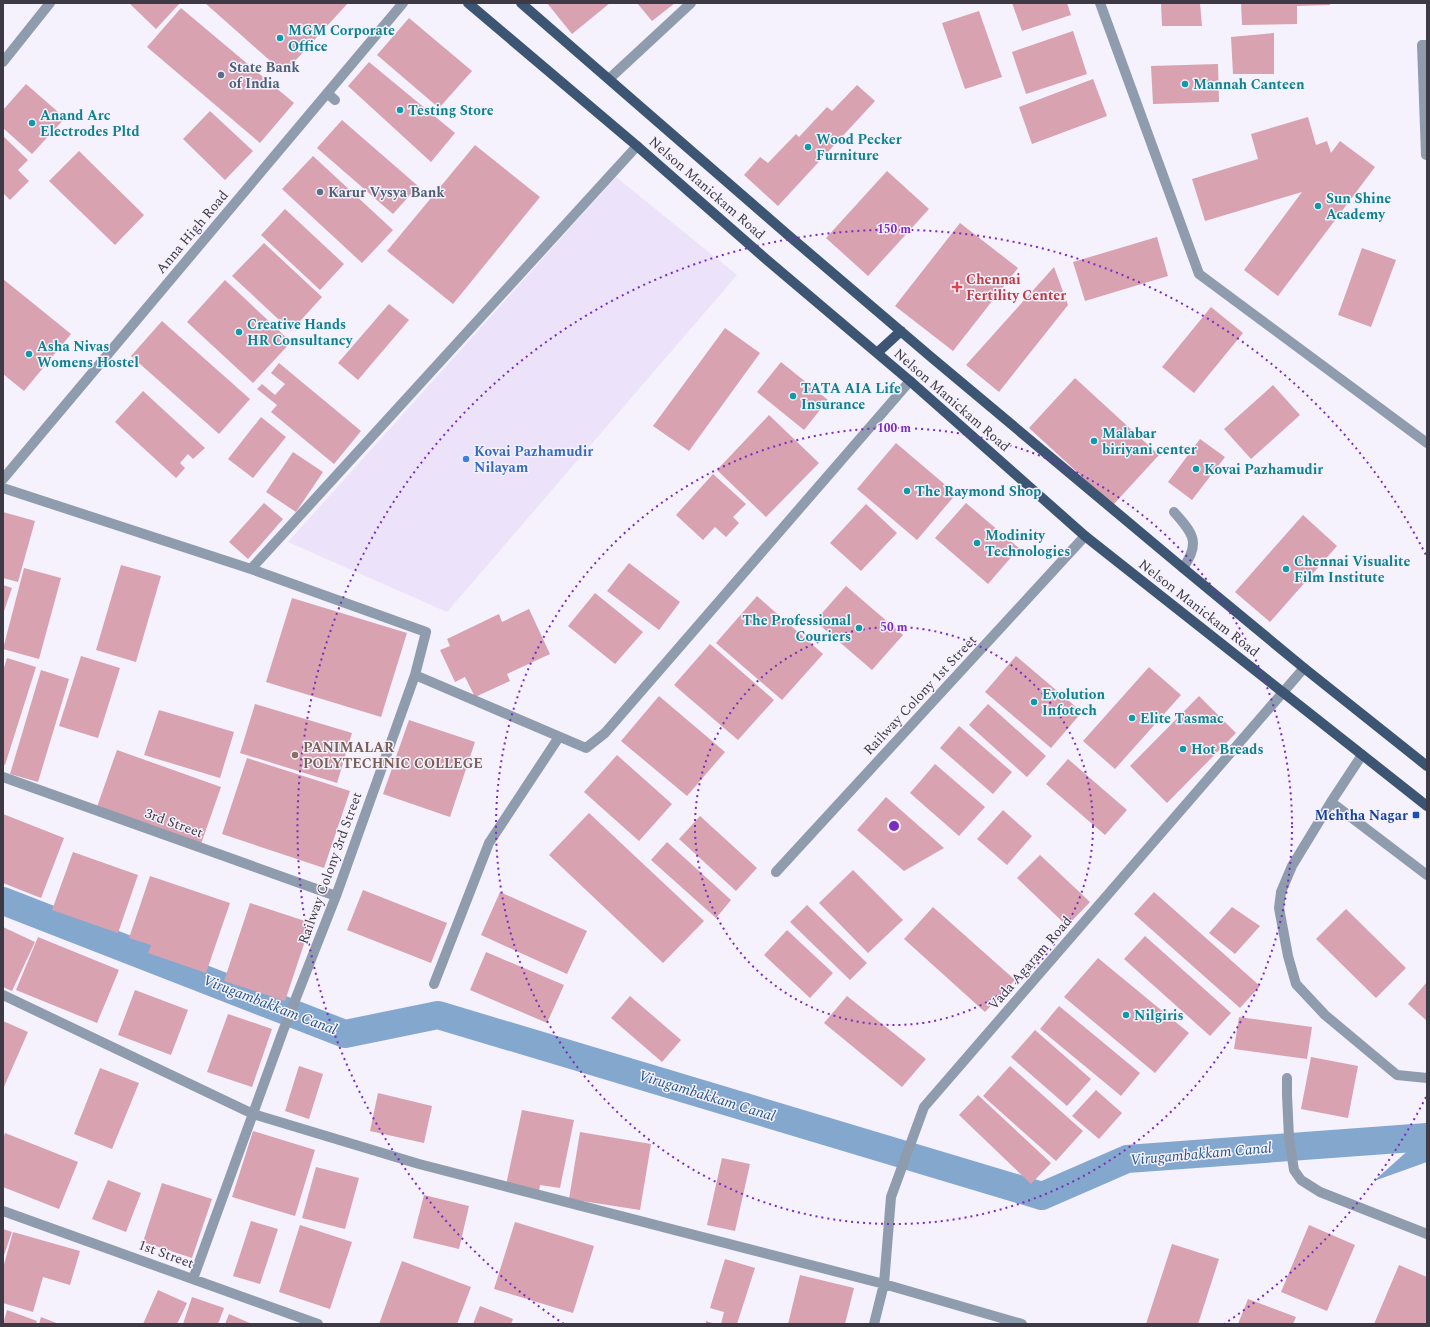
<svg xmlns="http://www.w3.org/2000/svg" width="1430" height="1327" viewBox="0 0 1430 1327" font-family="Spectral,serif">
	<rect width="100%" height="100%" fill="#f5f1fd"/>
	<path fill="#ece3fa" d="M616 177 737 275 447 612 288 542Z"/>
	<path fill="#84a7cd" d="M1427 1135V1162L1374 1181 1422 1138Z"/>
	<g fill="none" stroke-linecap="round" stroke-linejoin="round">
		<path stroke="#84a7cd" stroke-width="28" d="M3 901 345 1034 438 1015 1042 1196 1127 1159 1427 1137"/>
	</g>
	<path fill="#d8a2b1" d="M129 3H180L156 29Z
		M205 3H348L284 73Z
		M547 3H610L572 34Z
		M637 3H675L652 21Z
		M1012 3H1067L1071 15 1022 31Z
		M1161 3H1200L1202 26H1162Z
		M1241 3H1330V5L1297 6V24L1242 25Z
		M181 8 294 103 260 143 147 47Z
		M979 11 1002 77 965 89 942 23Z
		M409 18 472 71 439 108 377 55Z
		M1073 31 1087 74 1026 94 1012 52Z
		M1274 33V74H1233L1231 37Z
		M369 62 455 133 431 162 348 86Z
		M1218 64 1219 102 1153 104 1151 66Z
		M1093 79 1107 116 1032 144 1019 107Z
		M26 84 65 118 32 154 3 128V110Z
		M857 85 875 101 778 206 744 175 760 157 768 163 796 134 799 137 827 107 832 111Z
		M210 111 253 151 225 180 183 139Z
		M1308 117 1316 145 1327 141 1331 153 1340 141 1375 167 1278 296 1244 270 1302 192 1205 221 1192 179 1258 159 1251 134Z
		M342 120 418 186 393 214 317 148Z
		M3 136 28 160 18 170 29 181 10 200 3 193Z
		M475 145 540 197 453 304 387 251Z
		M79 151 144 215 115 245 49 181Z
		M313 156 393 230 362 263 282 189Z
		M887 171 929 209 868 276 826 238Z
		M285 209 344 264 320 290 261 235Z
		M960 223 1018 268 953 351 895 306Z
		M1157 237 1168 276 1085 301 1073 262Z
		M264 243 322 297 291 331 232 276Z
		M1362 248 1396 260 1371 327 1338 315Z
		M1054 267 1068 305 999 392 966 365Z
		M3 279 71 334 24 391 3 374Z
		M225 280 291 342 253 383 187 322Z
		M389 304 409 320 358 380 338 363Z
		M1211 307 1243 333 1194 393 1162 367Z
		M162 321 250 399 219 434 131 356Z
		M725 328 760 353 689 451 653 426Z
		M781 362 828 400 804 430 757 392Z
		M279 363 361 431 334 464 271 412 277 405 257 389 262 384 275 395 285 384 271 373Z
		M1075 378 1159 455 1113 505 1029 428Z
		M1273 385 1300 415 1251 459 1224 429Z
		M143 391 205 448 193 459 188 454 180 463 185 468 176 478 115 422Z
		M769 415 819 463 766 517 717 470Z
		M261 417 286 437 253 478 228 459Z
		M1200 439 1225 457 1192 500 1168 482Z
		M896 443 956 494 917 540 857 489Z
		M293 452 323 472 296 512 266 492Z
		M713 474 746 504 733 517 739 523 726 537 715 527 703 540 676 515Z
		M264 503 283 519 248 559 229 542Z
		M966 503 1019 548 988 584 935 538Z
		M866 504 897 533 861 571 830 543Z
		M3 512 35 521 18 582 3 578Z
		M1303 515 1337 546 1270 622 1235 592Z
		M629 563 680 602 659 630 607 591Z
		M121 565 161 576 136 662 96 650Z
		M24 568 61 578 39 659 3 649Z
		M3 585 12 588 3 614Z
		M846 586 903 635 872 670 815 621Z
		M595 593 643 632 615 664 568 626Z
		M757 596 823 654 782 700 716 643Z
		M292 598 407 633 381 717 266 682Z
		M529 609 550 654 507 674 510 681 475 697 465 677 455 682 440 650 450 646 447 639 499 614 502 622Z
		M710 644 774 700 738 740 674 685Z
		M81 656 120 668 98 738 59 726Z
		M1016 656 1082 712 1051 748 985 692Z
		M7 658 36 667 5 765 3 764V671Z
		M1149 667 1181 695 1115 769 1083 741Z
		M41 670 69 679 38 782 10 774Z
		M659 696 725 752 687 796 621 741Z
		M1199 696 1236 733 1167 803 1130 766Z
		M255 704 352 733 337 783 240 753Z
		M988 704 1046 756 1027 777 969 725Z
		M159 710 234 732 220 778 144 755Z
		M409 720 475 742 450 817 383 794Z
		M959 726 1012 772 993 794 940 748Z
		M117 750 221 787 201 844 97 807Z
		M617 755 672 804 639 841 584 792Z
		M247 758 350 791 324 868 222 834Z
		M1068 759 1127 810 1105 835 1046 784Z
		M935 764 985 807 959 836 910 793Z
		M886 797 944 848 904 871 857 830Z
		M1003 810 1032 836 1007 865 977 839Z
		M589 813 704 921 663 963 549 855Z
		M3 814 64 838 41 898 3 883Z
		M700 816 757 868 736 891 679 839Z
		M667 842 731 900 716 918 651 860Z
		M73 852 138 875 118 933 52 910Z
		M1040 855 1090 902 1067 926 1017 878Z
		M853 870 903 920 868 953 819 903Z
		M150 876 230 903 206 973 148 953 151 945 129 938Z
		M363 890 447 923 431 963 347 930Z
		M500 892 587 931 567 974 481 935Z
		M1154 892 1260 986 1240 1008 1134 914Z
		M250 903 311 923 285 1001 224 981Z
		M807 905 867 963 850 980 790 922Z
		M933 907 1015 980 985 1012 904 939Z
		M1232 907 1260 926 1235 954 1209 933Z
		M1346 909 1406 968 1376 998 1316 939Z
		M3 927 35 942 12 991 3 987Z
		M787 930 833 973 810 998 764 955Z
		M1145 936 1231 1013 1210 1036 1124 959Z
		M38 937 119 970 97 1023 16 990Z
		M486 952 564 985 547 1023 470 990Z
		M1098 958 1189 1033 1155 1073 1064 997Z
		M1427 982V1021L1408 1004Z
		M135 990 188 1010 171 1055 118 1035Z
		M630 996 681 1040 662 1062 611 1018Z
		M847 996 926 1059 902 1087 824 1023Z
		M1059 1006 1140 1073 1121 1096 1040 1029Z
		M228 1014 272 1029 252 1087 207 1072Z
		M1239 1017 1312 1027 1307 1059 1234 1049Z
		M3 1021 28 1032 3 1089Z
		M1035 1030 1091 1079 1067 1106 1011 1057Z
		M1311 1057 1358 1066 1348 1118 1301 1109Z
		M299 1066 323 1074 309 1119 285 1111Z
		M1010 1066 1083 1131 1056 1161 983 1096Z
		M100 1068 139 1083 112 1149 74 1134Z
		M1096 1090 1122 1113 1099 1139 1072 1116Z
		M378 1093 432 1106 424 1143 370 1131Z
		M978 1095 1051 1163 1031 1184 959 1115Z
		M522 1110 574 1120 560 1188 540 1185 539 1192 506 1185Z
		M253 1131 315 1150 295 1216 232 1197Z
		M580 1132 651 1144 640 1210 569 1199Z
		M5 1133 78 1162 59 1209 3 1187V1139Z
		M722 1158 750 1164 735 1231 707 1225Z
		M316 1167 359 1178 345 1229 302 1218Z
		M108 1180 141 1193 126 1232 92 1219Z
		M162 1183 212 1199 192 1258 143 1242Z
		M424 1195 469 1206 459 1249 413 1238Z
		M251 1221 278 1229 260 1284 233 1276Z
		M515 1222 594 1246 573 1313 494 1289Z
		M300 1225 352 1242 330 1309 279 1292Z
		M1309 1225 1355 1245 1327 1311 1281 1292Z
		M3 1229 12 1232 3 1258Z
		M13 1232 80 1251 70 1285 43 1277 33 1312 3 1303V1268Z
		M1172 1244 1219 1259 1198 1324H1146Z
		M725 1259 755 1268 737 1324H721L724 1312 710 1308Z
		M402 1261 471 1287 457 1324H379Z
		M1399 1265 1427 1277V1324H1374Z
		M800 1275 854 1288 845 1324H788Z
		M158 1290 187 1303 177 1324H143Z
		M192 1297 224 1308 218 1324H183Z
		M1248 1299 1296 1317 1293 1324H1238Z
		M480 1306 513 1319 511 1324H473Z
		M7 1310 37 1321 36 1324H3Z
		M229 1314 252 1324H225Z
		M41 1317 59 1324H39Z
		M706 1321 715 1324H706Z"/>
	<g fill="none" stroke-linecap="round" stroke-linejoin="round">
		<path stroke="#8e9cae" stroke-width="10" d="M1100 3 1199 274 1427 443
			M1427 45H1422L1426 155H1427
			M3 62 50 3
			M609 79 691 3
			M327 93 335 100
			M3 479 403 3
			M3 488 251 569 426 632 415 675 336 896 283 1031 193 1279
			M1174 512C1193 533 1201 543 1183 568
			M251 569 637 146
			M415 675 586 748 605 733 910 381
			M3 777 336 896
			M1331 802 1362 755
			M776 872 1085 536
			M1427 875 1331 802 1292 866 1281 892 1279 908 1288 956 1296 984 1325 1015 1397 1075 1427 1078
			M434 984 489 843 559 737
			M3 995 253 1114 419 1164 884 1284 1022 1324
			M1287 1078V1095L1289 1138 1294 1170 1301 1180 1320 1192 1427 1234
			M3 1211 318 1324
			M874 1324 884 1284 891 1197 924 1107 1304 668"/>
		<path stroke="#3c5573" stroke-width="10" d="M468 3 637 146 767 260 910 381 1085 536 1427 806
			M521 3 788 235 931 357 1183 568 1304 668 1427 766
			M877 353 901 331"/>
	</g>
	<g fill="none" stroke="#7b2cbf" stroke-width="2" stroke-dasharray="2 4">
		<circle cx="894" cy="826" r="199"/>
		<circle cx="894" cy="826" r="398"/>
		<path d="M1426 1097A597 597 0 0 1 1224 1324M564 1324A597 597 0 1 1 1426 555"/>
	</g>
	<g fill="#0f9aa8" stroke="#f5f1fd" stroke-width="1.5">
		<circle cx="280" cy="38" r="4"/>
		<circle cx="1185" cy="84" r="4"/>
		<circle cx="400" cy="110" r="4"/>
		<circle cx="32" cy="123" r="4"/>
		<circle cx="808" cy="147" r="4"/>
		<circle cx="1318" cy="206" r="4"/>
		<circle cx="239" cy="332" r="4"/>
		<circle cx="29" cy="354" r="4"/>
		<circle cx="793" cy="396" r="4"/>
		<circle cx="1094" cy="441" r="4"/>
		<circle cx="1196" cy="469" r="4"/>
		<circle cx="907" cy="491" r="4"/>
		<circle cx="977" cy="543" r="4"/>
		<circle cx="1286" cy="569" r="4"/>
		<circle cx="859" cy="628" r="4"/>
		<circle cx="1034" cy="702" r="4"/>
		<circle cx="1132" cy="718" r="4"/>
		<circle cx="1183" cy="749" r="4"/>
		<circle cx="1126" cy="1015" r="4"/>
	</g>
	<g fill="#5c6f8a" stroke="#f5f1fd" stroke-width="1.5">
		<circle cx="221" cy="75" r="4"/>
		<circle cx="320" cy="192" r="4"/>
	</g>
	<path fill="#e0444e" stroke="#f5f1fd" stroke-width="1.5" d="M955 281h4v4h4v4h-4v4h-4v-4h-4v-4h4z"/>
	<circle fill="#3f7fe0" stroke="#f5f1fd" stroke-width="1.5" cx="466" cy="459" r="4"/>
	<circle fill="#8d6e63" stroke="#f5f1fd" stroke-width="1.5" cx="295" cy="755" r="4"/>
	<rect fill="#1a4fb4" stroke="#f5f1fd" stroke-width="1.5" x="1412" y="811" width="8" height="8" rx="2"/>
	<g text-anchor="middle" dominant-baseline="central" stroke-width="3" stroke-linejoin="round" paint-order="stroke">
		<g font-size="14" font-weight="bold" fill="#0d838f" stroke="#f5f1fd" text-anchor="start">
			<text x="288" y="30">MGM Corporate<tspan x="288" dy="16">Office</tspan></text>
			<text x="1193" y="84">Mannah Canteen</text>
			<text x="408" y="110">Testing Store</text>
			<text x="40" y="115">Anand Arc<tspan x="40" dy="16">Electrodes Pltd</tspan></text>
			<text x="816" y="139">Wood Pecker<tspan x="816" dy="16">Furniture</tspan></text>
			<text x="1326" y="198">Sun Shine<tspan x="1326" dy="16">Academy</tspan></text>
			<text x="247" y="324">Creative Hands<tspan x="247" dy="16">HR Consultancy</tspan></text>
			<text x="37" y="346">Asha Nivas<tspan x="37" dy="16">Womens Hostel</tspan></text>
			<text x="801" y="388">TATA AIA Life<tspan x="801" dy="16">Insurance</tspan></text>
			<text x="1102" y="433">Malabar<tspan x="1102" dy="16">biriyani center</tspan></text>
			<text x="1204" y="469">Kovai Pazhamudir</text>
			<text x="915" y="491">The Raymond Shop</text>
			<text x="985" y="535">Modinity<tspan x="985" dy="16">Technologies</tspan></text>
			<text x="1294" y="561">Chennai Visualite<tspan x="1294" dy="16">Film Institute</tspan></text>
			<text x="851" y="620" text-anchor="end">The Professional<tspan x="851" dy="16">Couriers</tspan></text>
			<text x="1042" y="694">Evolution<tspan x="1042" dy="16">Infotech</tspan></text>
			<text x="1140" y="718">Elite Tasmac</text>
			<text x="1191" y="749">Hot Breads</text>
			<text x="1134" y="1015">Nilgiris</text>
		</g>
		<g font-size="14" font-weight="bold" fill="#4e5e75" stroke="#f5f1fd" text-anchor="start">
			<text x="229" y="67">State Bank<tspan x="229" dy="16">of India</tspan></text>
			<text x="328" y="192">Karur Vysya Bank</text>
		</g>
		<g font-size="14" fill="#3d3945" stroke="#f5f1fd">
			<text transform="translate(707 188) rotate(41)">Nelson Manickam Road</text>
			<text transform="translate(192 232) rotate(-50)">Anna High Road</text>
			<text transform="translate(952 400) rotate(41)">Nelson Manickam Road</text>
			<text transform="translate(1199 608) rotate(38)">Nelson Manickam Road</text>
			<text transform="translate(920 695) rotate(-47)">Railway Colony 1st Street</text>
			<text transform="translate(174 823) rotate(20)">3rd Street</text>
			<text transform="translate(330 868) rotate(-70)">Railway Colony 3rd Street</text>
			<text transform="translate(1030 963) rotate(-49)">Vada Agaram Road</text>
			<text transform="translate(166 1254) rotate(20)">1st Street</text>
		</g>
		<g font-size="14" font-weight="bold" fill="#be3a42" stroke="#f5f1fd" text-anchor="start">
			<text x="966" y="279">Chennai<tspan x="966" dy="16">Fertility Center</tspan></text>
		</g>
		<g font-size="14" font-weight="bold" fill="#366cbe" stroke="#f5f1fd" text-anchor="start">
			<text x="474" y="451">Kovai Pazhamudir<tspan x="474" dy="16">Nilayam</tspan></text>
		</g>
		<g font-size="14" font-weight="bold" fill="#785e54" stroke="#f5f1fd" text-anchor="start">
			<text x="303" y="747">PANIMALAR<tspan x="303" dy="16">POLYTECHNIC COLLEGE</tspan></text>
		</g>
		<g font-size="14" font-weight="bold" fill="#164399" stroke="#f5f1fd" text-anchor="end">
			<text x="1408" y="815">Mehtha Nagar</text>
		</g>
		<g font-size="15" font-style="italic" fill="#235787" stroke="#f5f1fd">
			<text transform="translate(270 1005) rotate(21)">Virugambakkam Canal</text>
			<text transform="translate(707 1096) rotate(17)">Virugambakkam Canal</text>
			<text transform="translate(1201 1154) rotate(-5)">Virugambakkam Canal</text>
		</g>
	</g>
	<circle cx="894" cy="826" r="6" fill="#7b2cbf" stroke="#f5f1fd" stroke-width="2"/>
	<g font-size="12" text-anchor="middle" font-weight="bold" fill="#7b2cbf" stroke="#f5f1fd" stroke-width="3" stroke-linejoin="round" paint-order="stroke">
		<text x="894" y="233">150 m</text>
		<text x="894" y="432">100 m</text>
		<text x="894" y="631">50 m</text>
	</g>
	<rect width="1430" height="1327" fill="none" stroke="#3d3945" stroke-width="8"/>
</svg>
